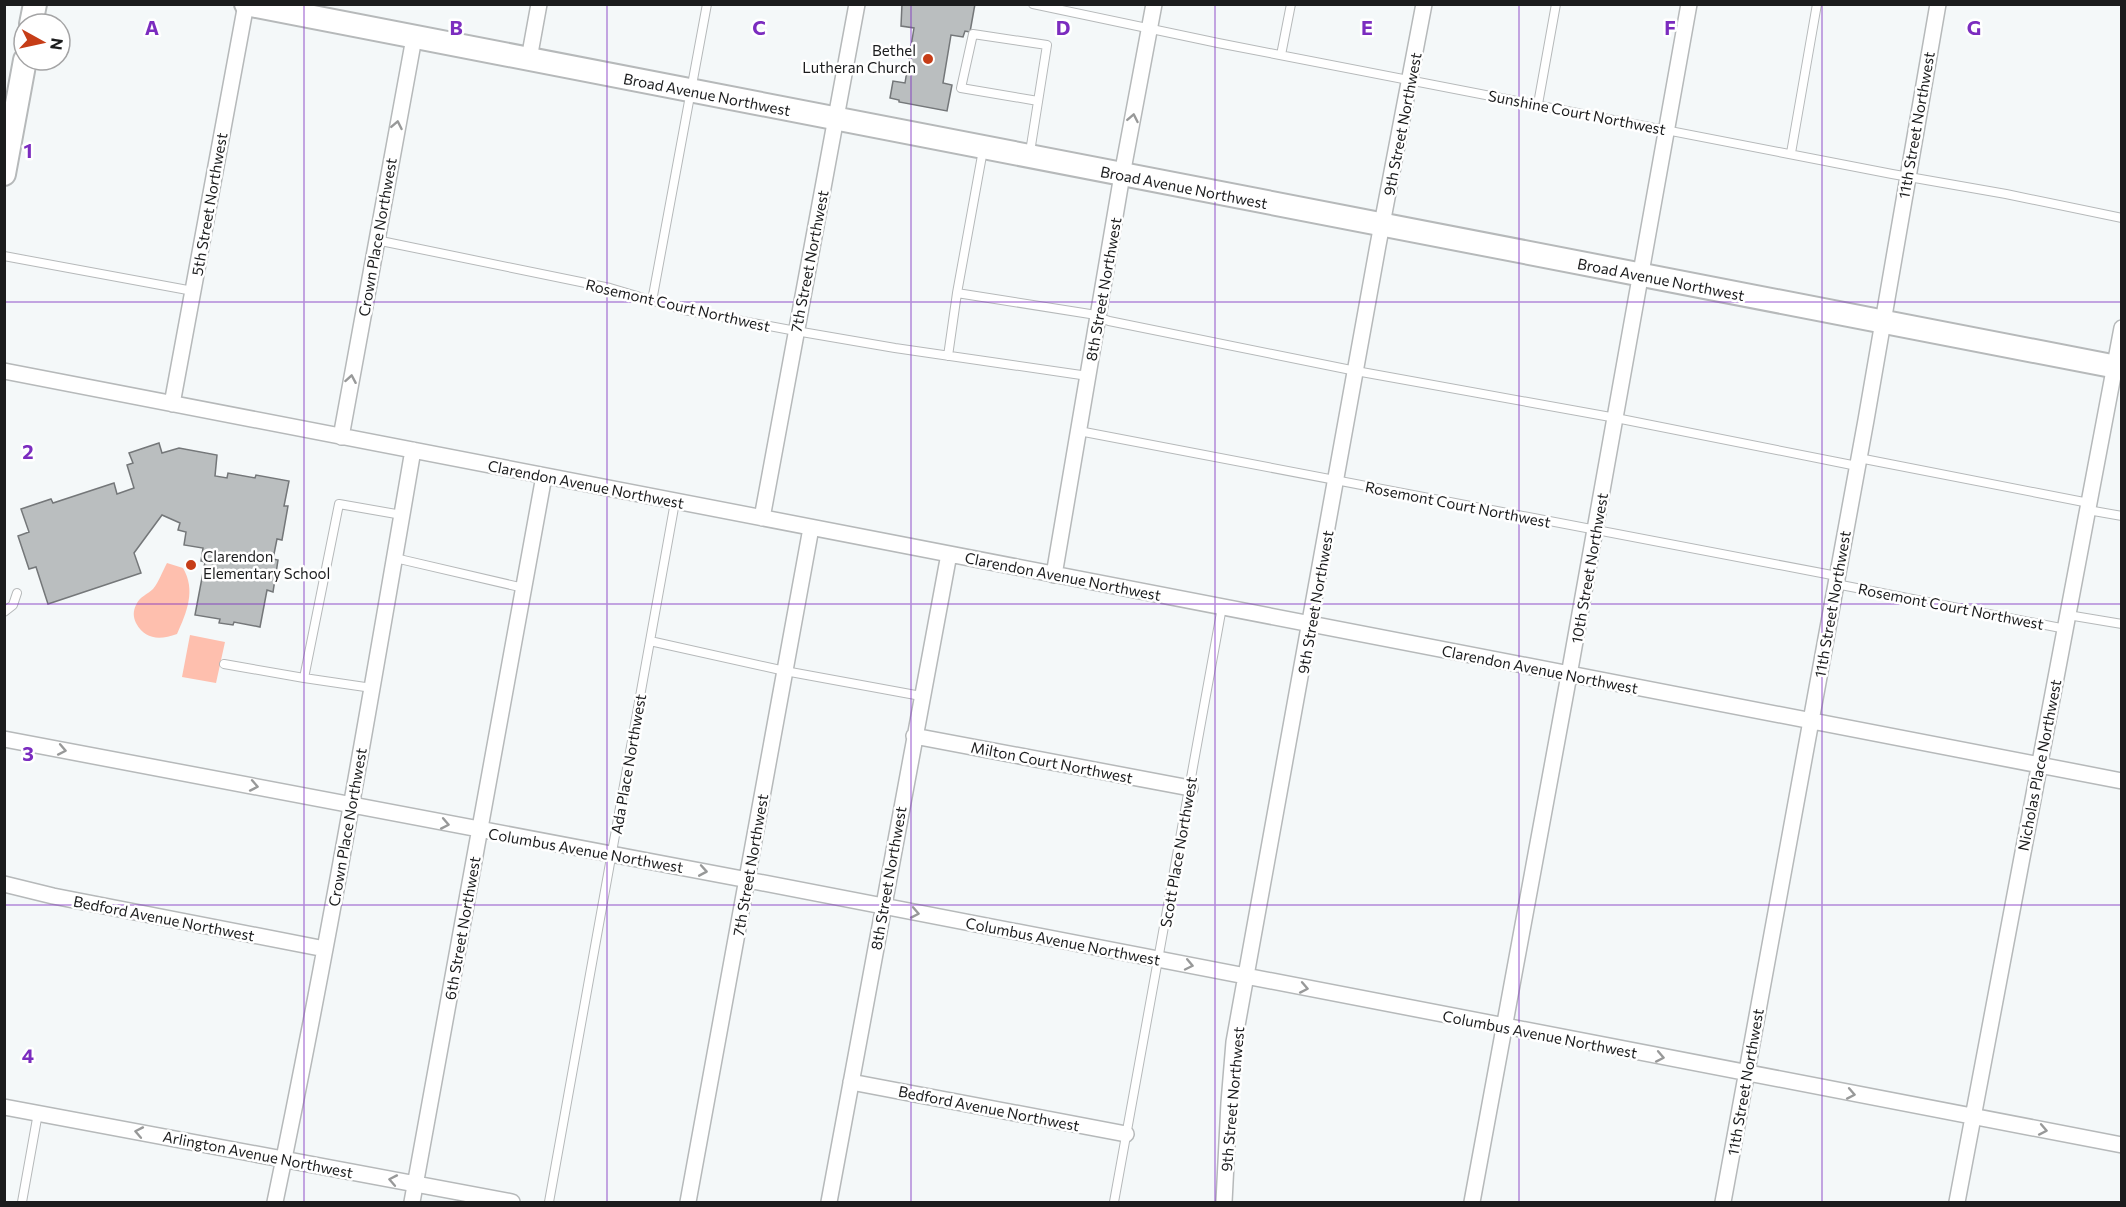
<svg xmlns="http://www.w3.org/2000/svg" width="2126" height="1207" viewBox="0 0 2126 1207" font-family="Commissioner,sans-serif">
	<rect width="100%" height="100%" fill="#f4f8f9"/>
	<path fill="#febfae" d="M167 563 183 568C196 590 187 612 177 634 160 640 145 640 136 623 133 617 133 611 136 605 140 596 147 595 153 589 159 582 162 572 167 563Z
		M190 635 225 642 216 683 182 677Z"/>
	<path fill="#babebf" stroke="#747779" stroke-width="1.5" d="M902 4H975L970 32 965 31 963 37 951 35 943 83 952 85 947 111 899 102V100L890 98 893 81 905 83 914 28 901 26Z
		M159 443 162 453 179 448 217 455 215 476 227 478 228 473 255 478 256 475 289 481 284 506H288L282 540 277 539 273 559 278 560 273 592 267 590 260 627 234 622 233 625 219 623 220 619 195 615 205 562 201 561 203 548 184 545 186 532 178 530 180 523 162 515 134 553 141 573 48 604 36 567 29 569 18 536 29 532 21 509 51 499 53 503 114 483 117 494 134 488 127 465 133 463 129 453Z"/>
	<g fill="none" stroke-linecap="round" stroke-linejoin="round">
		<defs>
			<path id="lane" d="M1033 4 1218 43 1892 174 2006 194 2122 218
				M1281 55 1291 4
				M1538 104 1556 4
				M1030 152 1047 45 973 34 961 88 1038 101
				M1791 153 1817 4
				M376 240 610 288 684 310 796 331 895 348 1088 376
				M4 256 193 291
				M957 293 1090 314 1109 321 1356 371 1616 418 1857 466
				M652 301 707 4
				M948 356 957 293 983 150
				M1079 431 1837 576
				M1859 458 2089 503
				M2088 510 2122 516
				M395 558 524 588
				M1836 584 2066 629
				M4 612 13 605 17 593
				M2068 615 2122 624
				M650 641 785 671 921 696
				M224 664 304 678
				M372 688 304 678 339 504 402 515
				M22 1202 38 1113
				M549 1202 675 502
				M1114 1202 1222 607"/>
			<path id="street" d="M529 59 539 4
				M4 371 2122 781
				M172 404 246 4
				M341 437 414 38
				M762 518 857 4
				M1054 575 1122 175 1154 4
				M914 736 1190 788
				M4 739 748 880 2122 1145
				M4 884 53 896 325 949
				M851 1082 1126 1134
				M4 1107 512 1202
				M275 1202C327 953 370 702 413 450
				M412 1202 544 476
				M688 1202 811 528
				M829 1202 949 554
				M1224 1202 1229 1103 1234 1042 1378 245 1424 4
				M1472 1202 1569 675 1689 4
				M1723 1202 1866 420 1938 4
				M1957 1202 2122 328"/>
			<path id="secondary" d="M246 4 2122 368
				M31 24 35 4
				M4 174 25 60"/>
		</defs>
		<use href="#lane" stroke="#b6b9ba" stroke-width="10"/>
		<use href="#street" stroke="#b6b9ba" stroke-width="18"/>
		<use href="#secondary" stroke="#b6b9ba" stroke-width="26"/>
		<use href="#lane" stroke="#fff" stroke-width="8"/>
		<use href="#street" stroke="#fff" stroke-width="15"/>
		<use href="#secondary" stroke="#fff" stroke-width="22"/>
	</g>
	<defs><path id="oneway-chevron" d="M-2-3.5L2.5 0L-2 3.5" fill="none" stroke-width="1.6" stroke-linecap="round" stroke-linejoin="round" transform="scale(1.5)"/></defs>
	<g stroke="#989999">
		<use href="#oneway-chevron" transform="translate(1133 118) rotate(-79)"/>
		<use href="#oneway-chevron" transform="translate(397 125) rotate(-79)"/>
		<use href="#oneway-chevron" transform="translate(351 379) rotate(-80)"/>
		<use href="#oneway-chevron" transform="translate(62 750) rotate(11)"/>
		<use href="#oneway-chevron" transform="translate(254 786) rotate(11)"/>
		<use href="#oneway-chevron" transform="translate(445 824) rotate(11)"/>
		<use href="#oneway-chevron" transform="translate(703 871) rotate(10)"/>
		<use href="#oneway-chevron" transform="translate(915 913) rotate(11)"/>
		<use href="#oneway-chevron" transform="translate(1189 965) rotate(12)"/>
		<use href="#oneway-chevron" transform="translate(1304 988) rotate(11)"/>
		<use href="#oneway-chevron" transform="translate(1660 1057) rotate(11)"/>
		<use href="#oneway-chevron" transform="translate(1851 1094) rotate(11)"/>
		<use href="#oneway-chevron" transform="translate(2043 1130) rotate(11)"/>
		<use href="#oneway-chevron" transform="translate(139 1132) rotate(-169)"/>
		<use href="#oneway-chevron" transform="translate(393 1180) rotate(-169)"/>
	</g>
	<path fill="none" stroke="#7b2cbf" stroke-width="1.5" stroke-opacity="0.55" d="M304 4V1202M607 4V1202M911 4V1202M1215 4V1202M1519 4V1202M1822 4V1202M4 302H2122M4 604H2122M4 905H2122"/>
	<g fill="#c63d17" stroke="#fff" stroke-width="2">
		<circle cx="928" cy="59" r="6"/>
		<circle cx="191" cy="565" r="6"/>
	</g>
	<g text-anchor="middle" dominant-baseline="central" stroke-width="5" stroke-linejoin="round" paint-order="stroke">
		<g font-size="15" fill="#1b1c1d" stroke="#fff" text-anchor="end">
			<text x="916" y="50">Bethel<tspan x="916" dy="17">Lutheran Church</tspan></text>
			<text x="203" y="556" text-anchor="start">Clarendon<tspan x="203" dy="17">Elementary School</tspan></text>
		</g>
		<g font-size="15" fill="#1b1c1d" stroke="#fff">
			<text transform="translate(707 94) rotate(11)">Broad Avenue Northwest</text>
			<text transform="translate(1577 112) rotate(11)">Sunshine Court Northwest</text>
			<text transform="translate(1402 124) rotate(-79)">9th Street Northwest</text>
			<text transform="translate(1916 125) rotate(-80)">11th Street Northwest</text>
			<text transform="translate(1184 187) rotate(11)">Broad Avenue Northwest</text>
			<text transform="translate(209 204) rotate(-80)">5th Street Northwest</text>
			<text transform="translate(377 237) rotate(-80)">Crown Place Northwest</text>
			<text transform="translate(809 261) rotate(-79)">7th Street Northwest</text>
			<text transform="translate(1661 279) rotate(11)">Broad Avenue Northwest</text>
			<text transform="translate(1103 289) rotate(-80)">8th Street Northwest</text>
			<text transform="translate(678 305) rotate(13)">Rosemont Court Northwest</text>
			<text transform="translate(586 484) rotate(11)">Clarendon Avenue Northwest</text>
			<text transform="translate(1458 504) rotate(11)">Rosemont Court Northwest</text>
			<text transform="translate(1589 568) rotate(-80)">10th Street Northwest</text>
			<text transform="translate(1063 576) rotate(11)">Clarendon Avenue Northwest</text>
			<text transform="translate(1315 602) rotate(-80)">9th Street Northwest</text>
			<text transform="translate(1832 604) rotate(-80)">11th Street Northwest</text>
			<text transform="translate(1951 606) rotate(11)">Rosemont Court Northwest</text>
			<text transform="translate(1540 669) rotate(11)">Clarendon Avenue Northwest</text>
			<text transform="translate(1052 762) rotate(11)">Milton Court Northwest</text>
			<text transform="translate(628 764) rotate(-80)">Ada Place Northwest</text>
			<text transform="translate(2039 765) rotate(-79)">Nicholas Place Northwest</text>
			<text transform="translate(347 827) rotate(-80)">Crown Place Northwest</text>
			<text transform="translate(586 850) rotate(10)">Columbus Avenue Northwest</text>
			<text transform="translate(1178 852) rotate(-80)">Scott Place Northwest</text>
			<text transform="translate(750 865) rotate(-80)">7th Street Northwest</text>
			<text transform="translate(888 878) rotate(-80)">8th Street Northwest</text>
			<text transform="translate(164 918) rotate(11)">Bedford Avenue Northwest</text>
			<text transform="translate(462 928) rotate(-80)">6th Street Northwest</text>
			<text transform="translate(1063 941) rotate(11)">Columbus Avenue Northwest</text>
			<text transform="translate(1540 1034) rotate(11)">Columbus Avenue Northwest</text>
			<text transform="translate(1745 1082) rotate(-80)">11th Street Northwest</text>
			<text transform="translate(1232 1099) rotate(-85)">9th Street Northwest</text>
			<text transform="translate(989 1108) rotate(11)">Bedford Avenue Northwest</text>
			<text transform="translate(258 1154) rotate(11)">Arlington Avenue Northwest</text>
		</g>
	</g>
	<g font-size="20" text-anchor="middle" font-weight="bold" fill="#7b2cbf" stroke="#fff" stroke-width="5" stroke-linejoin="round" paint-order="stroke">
		<text x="152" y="35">A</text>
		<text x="456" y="35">B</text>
		<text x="759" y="35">C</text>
		<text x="1063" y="35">D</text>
		<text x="1367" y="35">E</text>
		<text x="1670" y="35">F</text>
		<text x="1974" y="35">G</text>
		<text x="28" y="158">1</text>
		<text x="28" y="459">2</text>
		<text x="28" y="761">3</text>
		<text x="28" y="1063">4</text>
	</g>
	<rect width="2126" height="1207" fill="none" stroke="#1b1c1d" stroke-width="12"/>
	<g transform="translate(42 42) rotate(98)"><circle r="28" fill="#ffffff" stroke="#a4a4a5" stroke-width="1.5"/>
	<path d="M0-4.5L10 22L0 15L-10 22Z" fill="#c63d17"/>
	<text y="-9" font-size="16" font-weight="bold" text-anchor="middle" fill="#1b1c1d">N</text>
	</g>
</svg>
